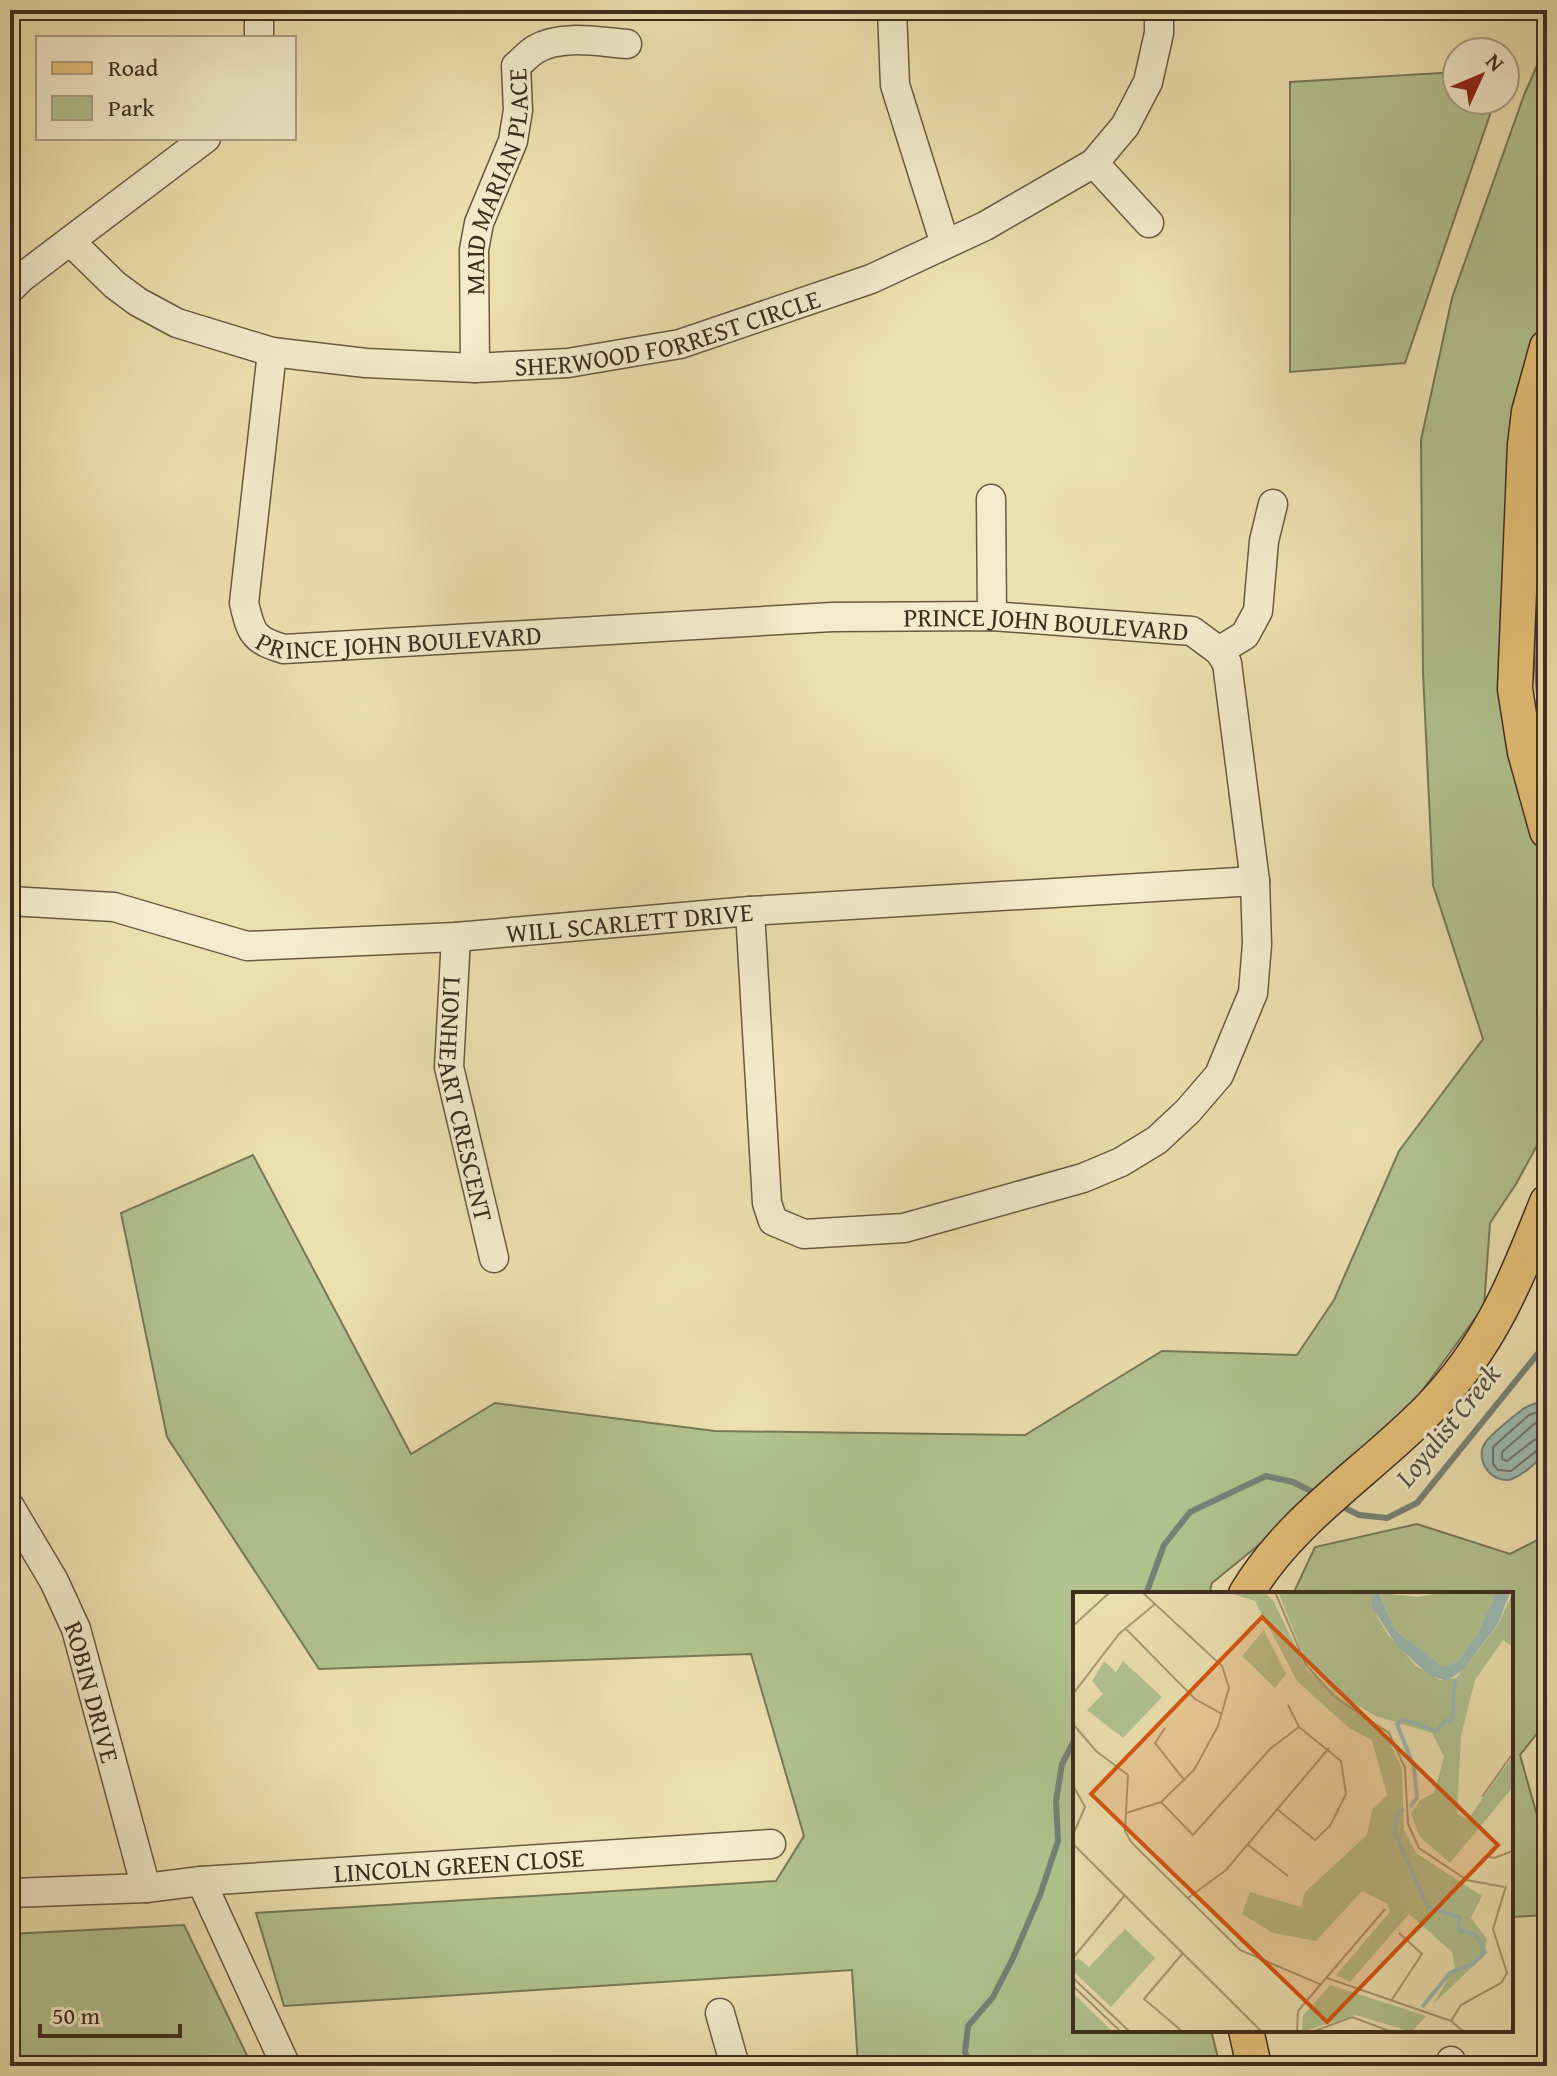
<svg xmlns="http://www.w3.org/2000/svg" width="1557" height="2076" viewBox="0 0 1557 2076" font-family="'Gentium Book Plus',serif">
	<rect width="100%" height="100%" fill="#ede0af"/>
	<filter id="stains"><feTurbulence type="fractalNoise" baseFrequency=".0025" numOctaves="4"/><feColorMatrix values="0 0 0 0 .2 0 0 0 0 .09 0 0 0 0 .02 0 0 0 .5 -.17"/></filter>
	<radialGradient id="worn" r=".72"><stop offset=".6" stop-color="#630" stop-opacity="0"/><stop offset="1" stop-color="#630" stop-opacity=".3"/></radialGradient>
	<path fill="#b2c390" stroke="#787858" stroke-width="2" d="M1547 43V304L1514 434 1511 724 1547 861V1127L1516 1184 1490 1223 1484 1306 1384 1443 1212 1583 1209 1594H1075V2030H1211L1220 2066H858L852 1970 284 2006 256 1913 776 1881 804 1836 751 1654 319 1669 167 1437 121 1213 253 1155 411 1454 495 1403 715 1431 1025 1435 1162 1351 1297 1355 1334 1300 1399 1151 1483 1039 1433 885 1423 672 1421 440 1452 298 1524 95Z
		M1457 72V100H1495L1405 363 1290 372V82Z
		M1547 488V745C1522 666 1542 569 1547 488Z
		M1417 1524 1510 1554 1547 1535V1721L1520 1755 1540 1826H1547V1915L1511 1917V1594H1293L1315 1547Z
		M184 1925 252 2066H10V1934Z"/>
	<path fill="#9bbbb3" stroke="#768278" stroke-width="2" d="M1547 1400V1451C1538 1461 1524 1474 1512 1479 1492 1485 1474 1460 1485 1443 1490 1435 1515 1415 1523 1409 1530 1404 1539 1403 1547 1400Z"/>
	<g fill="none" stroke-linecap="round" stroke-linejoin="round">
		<path stroke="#6d7469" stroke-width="2" d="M1547 1409 1529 1415 1493 1447V1464L1498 1470 1511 1471 1540 1448 1547 1447
			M1547 1419 1534 1424 1502 1452V1459L1507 1461 1534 1440 1547 1437"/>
		<path stroke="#768278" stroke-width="6" d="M1337 1504 1359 1515 1387 1518 1417 1503 1540 1351 1547 1337
			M1146 1594 1164 1545 1190 1512 1266 1476 1293 1482 1317 1494
			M970 2066 965 2052 968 2026 993 1997 1013 1958 1040 1895 1058 1841 1056 1801 1062 1764 1075 1739"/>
		<defs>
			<g id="minor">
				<path d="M259 10V38"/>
				<path d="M892 10 895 85 945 244"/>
				<path d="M1094 163 1149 223"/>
				<path id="s1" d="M71 242 115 285 138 302 177 323 272 352 366 363 475 368 568 363 680 344 871 279 985 226 1094 163 1125 126 1148 82 1159 33V10"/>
				<path d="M10 289 21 278 206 138"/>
				<path id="s2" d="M272 352 244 603C251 633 253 640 284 649L832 617 992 616 1192 631 1219 651 1227 663 1255 881 1257 944 1253 993 1219 1075 1188 1111 1157 1140 1121 1162 1083 1178 904 1228 804 1234 773 1221 767 1203 750 911"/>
				<path id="s3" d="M475 368 474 250 479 223 513 141 518 110 516 66C522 61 529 53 536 49 561 34 600 42 627 44"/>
				<path d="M991 499 992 616"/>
				<path d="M1219 651 1245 635 1258 611 1264 541 1273 504"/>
				<path id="s4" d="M10 901 114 907 247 946 456 937 750 911 1255 881"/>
				<path id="s5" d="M456 937 449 1067 494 1258"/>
				<path id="s6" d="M10 1507 54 1581 76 1629 146 1888"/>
				<path d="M201 1881 286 2066"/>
				<path id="s7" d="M10 1893 146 1888 201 1881 771 1844"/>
				<path d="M720 2013 735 2066"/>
				<path d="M1451 2061 1453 2066"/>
			</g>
			<path id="major" d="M1547 347 1529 412 1525 445 1515 689 1525 752 1547 831
				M1246 1594C1291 1518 1370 1470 1430 1408 1490 1346 1516 1281 1547 1202
				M1246 2030 1254 2066"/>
		</defs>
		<use href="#minor" stroke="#6a5a43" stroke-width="31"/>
		<use href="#major" stroke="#3f2d1f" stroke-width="37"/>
		<use href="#minor" stroke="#f3ebcb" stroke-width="28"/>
		<use href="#major" stroke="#e6c078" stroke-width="34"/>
	</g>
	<g text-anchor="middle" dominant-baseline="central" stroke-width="6" stroke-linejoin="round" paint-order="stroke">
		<g font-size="26" fill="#3f2d1f" stroke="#f3ebcb">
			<text stroke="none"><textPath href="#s3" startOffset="190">MAID MARIAN PLACE</textPath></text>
			<text stroke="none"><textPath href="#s1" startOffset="634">SHERWOOD FORREST CIRCLE</textPath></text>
			<text stroke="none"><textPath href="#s2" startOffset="1082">PRINCE JOHN BOULEVARD</textPath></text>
			<text stroke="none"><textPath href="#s2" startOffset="434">PRINCE JOHN BOULEVARD</textPath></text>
			<text stroke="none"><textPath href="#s4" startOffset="626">WILL SCARLETT DRIVE</textPath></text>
			<text stroke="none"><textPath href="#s5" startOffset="164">LIONHEART CRESCENT</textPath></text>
			<text stroke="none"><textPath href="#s6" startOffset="204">ROBIN DRIVE</textPath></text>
			<text stroke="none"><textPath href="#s7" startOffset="450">LINCOLN GREEN CLOSE</textPath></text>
		</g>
		<g font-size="28" font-style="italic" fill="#565044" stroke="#f3ebcb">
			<text transform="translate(1447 1425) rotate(-51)">Loyalist Creek</text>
		</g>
	</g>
	<g transform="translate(1073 1592)">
		<rect width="440" height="440" fill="#ede0af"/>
		<path d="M153 0H192L201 10 234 78 314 144 329 177 331 238 343 261 409 304 398 326 414 347 411 364 360 412 382 375 379 360 336 322 277 390 263 383 317 320 315 312 289 299 243 349 200 341 169 322 177 300 228 315 232 300 294 243 299 218 314 203 299 148 276 136 224 89 182 9ZM205 0H299L304 25 315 43 343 74 367 88 383 86 390 78 425 33 440 0V55L430 48 402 88 388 144 384 222 395 227 440 164V195L377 271 347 245 338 222 347 208 361 201 371 165 359 141 303 124 260 99 232 67ZM372 0H423L405 41 385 69 371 75 322 38 307 1 345 5ZM191 38 213 82 202 96 169 64ZM31 69 43 80 50 69 89 105 50 146 14 118 30 102 19 89ZM52 337 82 366 38 415 0 379V371L5 366 16 375ZM257 393 353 424 339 440 282 423 229 440 230 424ZM0 401 40 440H0Z" fill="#b2c390"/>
		<path d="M299 0H306L322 38 371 75 385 69 405 41 423 0H437L425 32 390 78 374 89 356 83 324 54 299 15Z" fill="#9bbbb3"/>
		<path fill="none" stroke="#9bbbb3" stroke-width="4" d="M337 215 344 206 341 175 324 132 332 128 364 139 372 129H379L382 87M331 217 325 220 321 240 355 315 386 325V338L403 343 412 360 400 372 377 381 349 415"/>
		<path fill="none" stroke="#a79875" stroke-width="2" d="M202 0 233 73 263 106 316 141 332 176 335 232 346 256 394 288 431 295M0 34 37 0M53 37 122 107 149 122M0 102 46 42 82 12M215 113 226 135M0 132 23 159 55 183 52 239 58 250 167 358 249 393M92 136 82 151 112 189M0 193 12 215 0 243M409 205 440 161M88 210 120 243 197 157 226 135M204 217 242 248 257 234 273 202 268 169 226 135M53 221 88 210 121 178 145 134 156 96 149 74 69 0M0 252 189 440M175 253 215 284M412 264 421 266 440 259M115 306 153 278 256 156M110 361 71 407 110 440M0 366 52 303M0 386 57 440M254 386 378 429 391 440M0 394 48 440M318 409 349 362 326 341M378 429 388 413 428 391 434 381 420 337 433 294M224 440 225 419 312 317M239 440 279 425 319 440"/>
		<path fill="#d7550e" fill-opacity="0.15" stroke="#d7550e" stroke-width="4" d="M189 25 425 253 254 430 18 202Z"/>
		<rect width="440" height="440" fill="none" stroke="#3f2d1f" stroke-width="4"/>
	</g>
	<rect width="1557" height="2076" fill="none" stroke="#ede0af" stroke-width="40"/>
	<rect x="12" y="12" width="1533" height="2052" fill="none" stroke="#3f2d1f" stroke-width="4"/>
	<rect x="20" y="20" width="1517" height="2036" fill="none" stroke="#3f2d1f" stroke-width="2"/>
	<rect x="36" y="36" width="260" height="104" fill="#f3ebcb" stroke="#ab9f86" stroke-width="2"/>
	<rect x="52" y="62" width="40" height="12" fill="#e6c078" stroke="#ab9f86" stroke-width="2"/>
	<text x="108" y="76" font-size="24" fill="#3f2d1f">Road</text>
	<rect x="52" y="96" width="40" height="24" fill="#b2c390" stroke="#ab9f86" stroke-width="2"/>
	<text x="108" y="116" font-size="24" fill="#3f2d1f">Park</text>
	<g transform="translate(1481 76) rotate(46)"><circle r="38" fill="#f3ebcb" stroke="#ab9f86" stroke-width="2"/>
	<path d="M0-6L14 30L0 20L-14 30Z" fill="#8f2418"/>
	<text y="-12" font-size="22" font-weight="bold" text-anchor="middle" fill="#3f2d1f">N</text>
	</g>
	<path d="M40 2024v12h140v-12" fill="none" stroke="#3f2d1f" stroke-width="4"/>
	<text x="52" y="2024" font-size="24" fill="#3f2d1f" stroke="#f3ebcb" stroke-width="6" paint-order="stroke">50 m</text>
	<rect width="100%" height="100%" filter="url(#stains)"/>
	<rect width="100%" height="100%" fill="url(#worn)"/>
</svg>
